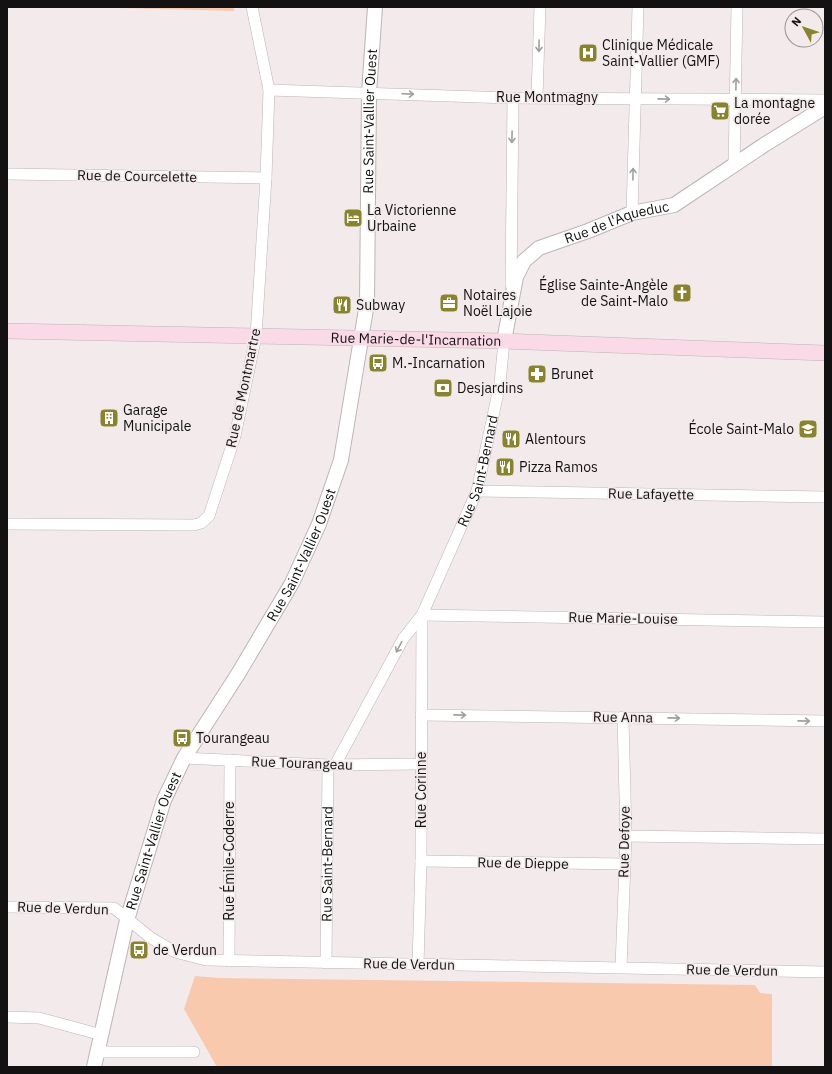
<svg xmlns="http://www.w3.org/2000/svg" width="832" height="1074" viewBox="0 0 832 1074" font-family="'IBM Plex Sans',sans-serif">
	<rect width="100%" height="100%" fill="#f3eaeb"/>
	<path fill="#f9c9ae" d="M121 7H234V11L121 8Z
		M195 976 219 978 755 985 760 993 772 994V1067H217L184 1009Z"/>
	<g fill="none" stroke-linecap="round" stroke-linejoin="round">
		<defs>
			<g id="minor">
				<path d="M269 90 513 98 825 100"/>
				<path d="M537 96 540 7"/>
				<path d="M734 165 737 7"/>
				<path d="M7 174 266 178"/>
				<path d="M632 213 638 7"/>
				<path d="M511 285 513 98"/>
				<path d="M477 491 825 497"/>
				<path d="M7 524 194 525 201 523 209 516 235 436 256 336 266 178 269 90 252 7"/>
				<path d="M422 615 825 622"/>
				<path d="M421 715 825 721"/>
				<path d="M184 758 328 765 420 764"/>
				<path id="s1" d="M335 765 403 639 422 615 477 491 500 383 504 341"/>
				<path d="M626 836 825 839"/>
				<path d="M421 861 625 864"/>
				<path d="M7 907 114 908 151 938 175 952 206 960 825 972"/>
				<path d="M229 961 230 760"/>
				<path id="s2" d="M326 963 328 765"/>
				<path d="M418 965 421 861 422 615"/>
				<path d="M621 967 626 836 623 717"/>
				<path d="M7 1017 39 1018 102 1035"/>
				<path d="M98 1052H194"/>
			</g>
			<g id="tertiary">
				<path id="s3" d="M504 341 516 277 524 261 539 248 588 231 632 213 674 205 764 145 825 107"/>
				<path id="s4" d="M94 1067 127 920 164 800 184 758 238 674 292 583 319 524 341 460 367 303 369 93 375 7"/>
			</g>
			<g id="secondary">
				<path id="s5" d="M7 331 504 341 825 353"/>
			</g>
		</defs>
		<use href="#minor" stroke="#bcb4b5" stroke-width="12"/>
		<use href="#tertiary" stroke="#bcb4b5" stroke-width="16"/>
		<use href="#secondary" stroke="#bcb4b5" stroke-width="16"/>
		<use href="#minor" stroke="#fff" stroke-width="11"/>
		<use href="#tertiary" stroke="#fff" stroke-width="14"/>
		<use href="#secondary" stroke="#fbdae7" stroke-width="15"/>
	</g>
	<defs><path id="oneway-shaft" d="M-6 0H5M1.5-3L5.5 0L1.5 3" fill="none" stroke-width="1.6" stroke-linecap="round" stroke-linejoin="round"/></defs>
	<g stroke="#a1a0a0">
		<use href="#oneway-shaft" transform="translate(539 46) rotate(91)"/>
		<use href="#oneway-shaft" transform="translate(736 84) rotate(-89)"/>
		<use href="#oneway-shaft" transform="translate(408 94) rotate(2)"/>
		<use href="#oneway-shaft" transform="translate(664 99) rotate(1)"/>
		<use href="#oneway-shaft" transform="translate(512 137) rotate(91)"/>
		<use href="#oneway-shaft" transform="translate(633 174) rotate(-89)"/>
		<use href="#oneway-shaft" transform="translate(399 647) rotate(118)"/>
		<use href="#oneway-shaft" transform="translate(460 715) rotate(1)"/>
		<use href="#oneway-shaft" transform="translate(674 718) rotate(1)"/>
		<use href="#oneway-shaft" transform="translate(804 721) rotate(1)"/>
	</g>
	<defs>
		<symbol id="hospital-square" viewBox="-11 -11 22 22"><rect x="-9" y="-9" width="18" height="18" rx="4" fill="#89832b" stroke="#f3eaeb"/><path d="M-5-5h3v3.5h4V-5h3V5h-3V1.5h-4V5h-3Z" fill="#fff"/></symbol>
		<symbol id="supermarket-square" viewBox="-11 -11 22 22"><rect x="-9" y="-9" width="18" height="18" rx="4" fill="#89832b" stroke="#f3eaeb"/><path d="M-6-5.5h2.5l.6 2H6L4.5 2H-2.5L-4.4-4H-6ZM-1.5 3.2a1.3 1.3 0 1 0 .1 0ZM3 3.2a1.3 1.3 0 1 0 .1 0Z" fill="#fff"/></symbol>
		<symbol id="hotel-square" viewBox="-11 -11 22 22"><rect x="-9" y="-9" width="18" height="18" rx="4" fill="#89832b" stroke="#f3eaeb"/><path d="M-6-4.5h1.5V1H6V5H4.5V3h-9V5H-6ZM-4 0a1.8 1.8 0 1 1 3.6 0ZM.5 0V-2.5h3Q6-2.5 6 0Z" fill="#fff"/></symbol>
		<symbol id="church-square" viewBox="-11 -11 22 22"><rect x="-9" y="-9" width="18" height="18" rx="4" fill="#89832b" stroke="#f3eaeb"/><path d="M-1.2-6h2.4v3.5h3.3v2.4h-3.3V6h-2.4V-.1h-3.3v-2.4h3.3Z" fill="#fff"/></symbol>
		<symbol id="office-square" viewBox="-11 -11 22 22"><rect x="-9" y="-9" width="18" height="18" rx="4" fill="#89832b" stroke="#f3eaeb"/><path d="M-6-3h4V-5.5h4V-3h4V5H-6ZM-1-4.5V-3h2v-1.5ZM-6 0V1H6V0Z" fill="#fff"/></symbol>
		<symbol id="restaurant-square" viewBox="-11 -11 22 22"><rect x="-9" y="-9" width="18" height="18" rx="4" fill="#89832b" stroke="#f3eaeb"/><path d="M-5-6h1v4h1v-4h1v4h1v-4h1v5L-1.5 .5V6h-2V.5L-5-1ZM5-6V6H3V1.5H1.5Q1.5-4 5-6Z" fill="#fff"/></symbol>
		<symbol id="bus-square" viewBox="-11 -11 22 22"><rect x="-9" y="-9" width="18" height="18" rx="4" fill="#89832b" stroke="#f3eaeb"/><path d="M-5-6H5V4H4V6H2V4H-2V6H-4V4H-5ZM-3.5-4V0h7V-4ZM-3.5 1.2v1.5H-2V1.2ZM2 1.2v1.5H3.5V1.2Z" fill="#fff"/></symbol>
		<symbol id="pharmacy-square" viewBox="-11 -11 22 22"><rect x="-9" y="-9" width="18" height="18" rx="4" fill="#89832b" stroke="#f3eaeb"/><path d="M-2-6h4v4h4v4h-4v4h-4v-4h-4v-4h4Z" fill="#fff"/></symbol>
		<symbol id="bank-square" viewBox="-11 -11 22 22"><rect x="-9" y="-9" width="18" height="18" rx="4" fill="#89832b" stroke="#f3eaeb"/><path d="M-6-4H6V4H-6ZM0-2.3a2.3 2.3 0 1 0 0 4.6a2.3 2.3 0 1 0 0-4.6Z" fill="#fff"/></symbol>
		<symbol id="building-square" viewBox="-11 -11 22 22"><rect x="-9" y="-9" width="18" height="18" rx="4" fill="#89832b" stroke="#f3eaeb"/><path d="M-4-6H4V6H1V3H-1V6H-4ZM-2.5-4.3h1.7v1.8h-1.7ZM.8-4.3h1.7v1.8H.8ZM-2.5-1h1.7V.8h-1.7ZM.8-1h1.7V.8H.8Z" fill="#fff"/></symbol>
		<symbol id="school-square" viewBox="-11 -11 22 22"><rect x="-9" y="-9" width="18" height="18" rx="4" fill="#89832b" stroke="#f3eaeb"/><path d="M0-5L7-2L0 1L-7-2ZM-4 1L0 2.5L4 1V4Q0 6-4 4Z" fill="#fff"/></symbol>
	</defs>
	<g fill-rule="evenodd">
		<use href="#hospital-square" x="577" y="42" width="22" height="22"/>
		<use href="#supermarket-square" x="709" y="100" width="22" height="22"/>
		<use href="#hotel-square" x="342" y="207" width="22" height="22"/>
		<use href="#church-square" x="671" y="282" width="22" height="22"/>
		<use href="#office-square" x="438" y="292" width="22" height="22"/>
		<use href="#restaurant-square" x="331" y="294" width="22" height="22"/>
		<use href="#bus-square" x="367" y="352" width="22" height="22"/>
		<use href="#pharmacy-square" x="526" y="363" width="22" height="22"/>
		<use href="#bank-square" x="432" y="377" width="22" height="22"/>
		<use href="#building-square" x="98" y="407" width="22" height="22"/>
		<use href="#school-square" x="797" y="418" width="22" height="22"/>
		<use href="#restaurant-square" x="500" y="428" width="22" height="22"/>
		<use href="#restaurant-square" x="494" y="456" width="22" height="22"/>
		<use href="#bus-square" x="171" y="727" width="22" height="22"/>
		<use href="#bus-square" x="128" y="939" width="22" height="22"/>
	</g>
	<g text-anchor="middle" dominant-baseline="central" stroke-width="3.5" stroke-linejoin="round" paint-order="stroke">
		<g font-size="14" fill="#131111" stroke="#f3eaeb" text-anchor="start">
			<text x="602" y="45">Clinique Médicale<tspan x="602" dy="16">Saint-Vallier (GMF)</tspan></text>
			<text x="734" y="103">La montagne<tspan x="734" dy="16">dorée</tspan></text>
			<text x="367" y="210">La Victorienne<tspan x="367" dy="16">Urbaine</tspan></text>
			<text x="668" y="285" text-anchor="end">Église Sainte-Angèle<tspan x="668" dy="16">de Saint-Malo</tspan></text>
			<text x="463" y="295">Notaires<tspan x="463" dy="16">Noël Lajoie</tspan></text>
			<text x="356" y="305">Subway</text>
			<text x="392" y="363">M.-Incarnation</text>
			<text x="551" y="374">Brunet</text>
			<text x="457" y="388">Desjardins</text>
			<text x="123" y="410">Garage<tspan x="123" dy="16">Municipale</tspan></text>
			<text x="794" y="429" text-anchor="end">École Saint-Malo</text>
			<text x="525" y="439">Alentours</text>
			<text x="519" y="467">Pizza Ramos</text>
			<text x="196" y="738">Tourangeau</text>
			<text x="153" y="950">de Verdun</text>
		</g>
		<g font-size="14" fill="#131111" stroke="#f3eaeb">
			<text x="547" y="97">Rue Montmagny</text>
			<text stroke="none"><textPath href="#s4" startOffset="1002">Rue Saint-Vallier Ouest</textPath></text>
			<text transform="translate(137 176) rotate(1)">Rue de Courcelette</text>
			<text stroke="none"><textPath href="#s3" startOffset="185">Rue de l'Aqueduc</textPath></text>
			<text stroke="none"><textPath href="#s5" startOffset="409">Rue Marie-de-l'Incarnation</textPath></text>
			<text transform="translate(243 388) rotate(-78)">Rue de Montmartre</text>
			<text stroke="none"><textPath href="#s1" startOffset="329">Rue Saint-Bernard</textPath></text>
			<text transform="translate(651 494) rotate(1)">Rue Lafayette</text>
			<text stroke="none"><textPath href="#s4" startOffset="558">Rue Saint-Vallier Ouest</textPath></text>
			<text transform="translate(623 618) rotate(1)">Rue Marie-Louise</text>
			<text transform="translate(623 717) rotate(1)">Rue Anna</text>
			<text transform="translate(302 763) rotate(2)">Rue Tourangeau</text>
			<text transform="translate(421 790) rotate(-90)">Rue Corinne</text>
			<text stroke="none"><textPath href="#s4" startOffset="234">Rue Saint-Vallier Ouest</textPath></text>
			<text transform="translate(624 842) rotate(-89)">Rue Defoye</text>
			<text transform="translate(229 861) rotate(-90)">Rue Émile-Coderre</text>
			<text transform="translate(523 863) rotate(1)">Rue de Dieppe</text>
			<text stroke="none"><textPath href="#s2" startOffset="99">Rue Saint-Bernard</textPath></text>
			<text transform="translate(63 908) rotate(2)">Rue de Verdun</text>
			<text transform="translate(409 964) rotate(1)">Rue de Verdun</text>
			<text transform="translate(732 970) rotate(1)">Rue de Verdun</text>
		</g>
	</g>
	<rect width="832" height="1074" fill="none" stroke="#131111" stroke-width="16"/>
	<g transform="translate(804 28) rotate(310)"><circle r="19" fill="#f3eaeb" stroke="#999394"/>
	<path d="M0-3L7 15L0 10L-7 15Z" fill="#89832b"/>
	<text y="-6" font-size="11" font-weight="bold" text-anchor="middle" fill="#131111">N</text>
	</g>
</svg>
